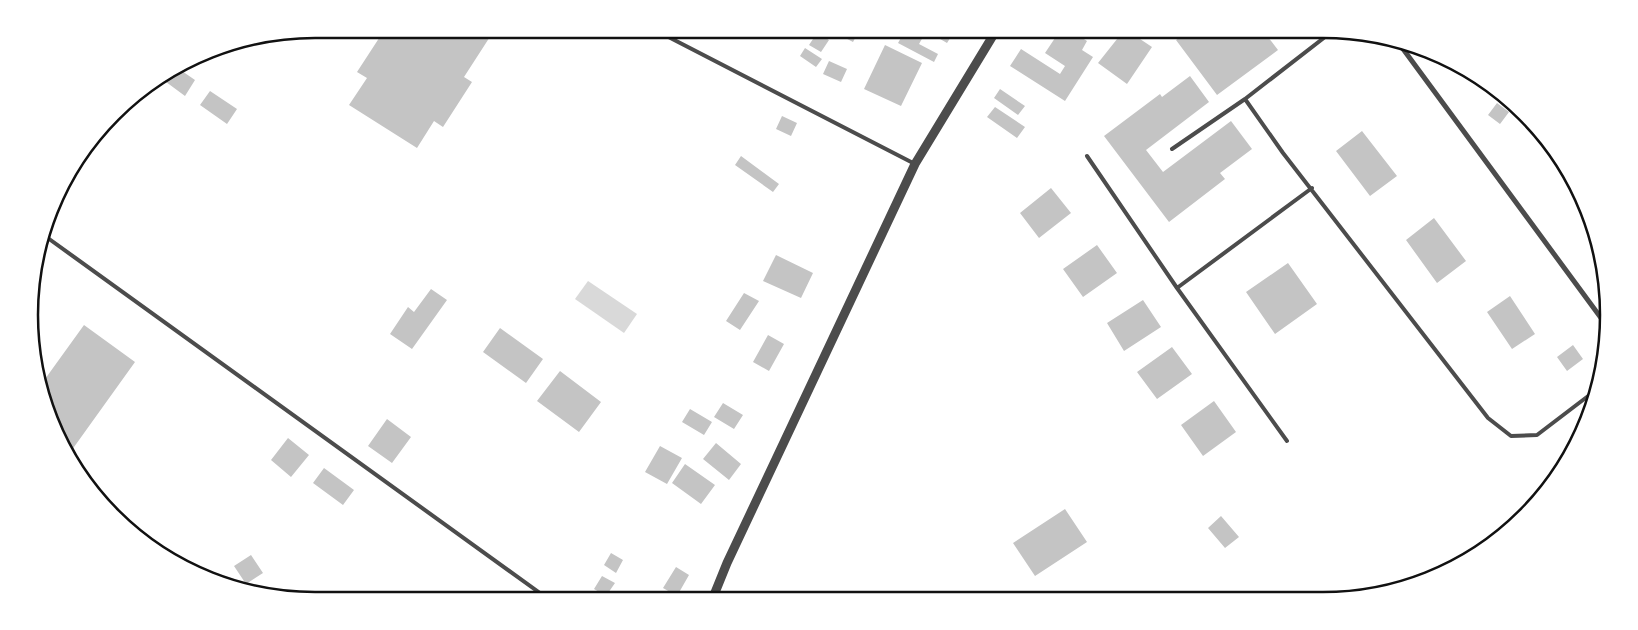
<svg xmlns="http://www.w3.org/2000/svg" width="1638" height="630" viewBox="0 0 1638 630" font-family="Manrope,sans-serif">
	<rect width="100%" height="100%" fill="#fff"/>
	<path fill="#d9d9d9" d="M588 281 637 314 624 333 575 299Z"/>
	<path fill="#c4c4c4" d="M385 29H389L396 33 399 29H495L464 77 472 82 443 127 434 121 417 148 349 105 367 78 357 72Z
		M828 29H860L853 42Z
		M906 29 923 37 919 44 938 54 934 62 898 43Z
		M923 29H956L947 43Z
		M1061 29H1068L1087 41 1082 50 1093 57 1065 101 1010 66 1021 49 1060 74 1065 66 1045 53Z
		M1125 29 1152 47 1127 84 1098 63Z
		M1191 29H1262L1278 50 1217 95 1176 40Z
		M817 33 829 40 821 52 809 45Z
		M885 45 922 63 901 106 864 89Z
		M805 48 822 59 816 67 800 56Z
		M829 61 847 69 841 82 823 74Z
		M179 69 195 80 185 96 162 79Z
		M1190 76 1209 102 1146 150 1163 172 1231 121 1252 149 1220 173 1225 179 1169 222 1104 136 1160 94 1162 97Z
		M1000 89 1025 106 1018 115 994 98Z
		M210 91 237 109 227 124 200 105Z
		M1497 103 1509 112 1500 124 1488 115Z
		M995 107 1025 127 1017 138 987 117Z
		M782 116 797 123 791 136 776 129Z
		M1362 131 1397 176 1370 196 1336 151Z
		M741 156 779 184 773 192 735 165Z
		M1051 188 1071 213 1039 238 1020 213Z
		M1434 218 1466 261 1437 283 1406 240Z
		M1097 245 1117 273 1083 297 1063 269Z
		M776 255 813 273 801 298 763 281Z
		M1288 263 1317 304 1275 334 1246 292Z
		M431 289 447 300 412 349 390 334 408 307 414 312Z
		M744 293 759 301 740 330 726 321Z
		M1510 296 1535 334 1512 349 1487 312Z
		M1143 300 1161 327 1124 351 1107 323Z
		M84 325 135 362 69 454 40 386Z
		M500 328 543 359 526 383 483 352Z
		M768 335 784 344 769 371 753 362Z
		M1573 345 1583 359 1567 371 1557 357Z
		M1172 347 1192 374 1157 399 1137 372Z
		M560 371 601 402 579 432 537 401Z
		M1214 401 1236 432 1203 456 1181 425Z
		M723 403 743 415 734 429 714 417Z
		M690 409 712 422 704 435 682 422Z
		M387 419 411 437 392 463 368 446Z
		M288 438 309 455 291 477 271 460Z
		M716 443 741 464 729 480 703 459Z
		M660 446 682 458 667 484 645 472Z
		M685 464 715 485 701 504 672 483Z
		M324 468 354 490 343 505 313 483Z
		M1065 509 1087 542 1035 576 1013 543Z
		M1221 516 1239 537 1225 548 1208 528Z
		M611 553 623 560 616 573 604 565Z
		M251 555 263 573 246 584 234 566Z
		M676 567 689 575 677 596 663 588Z
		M602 576 615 583 606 596 594 589Z
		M587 593 599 601H583Z"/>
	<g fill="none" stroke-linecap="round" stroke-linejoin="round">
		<path stroke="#4c4c4c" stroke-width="4" d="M653 29 915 164
			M1245 99 1283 153 1488 418 1511 436 1537 435 1600 387
			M1172 149 1245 99 1334 30
			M1087 156 1177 288 1287 441
			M45 236 551 601
			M1177 288 1312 188"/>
		<path stroke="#4c4c4c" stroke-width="5" d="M1395 38 1604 322"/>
		<path stroke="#4c4c4c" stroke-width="9" d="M712 600 727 563 915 164 997 29"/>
	</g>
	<path d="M0 0H1638V630H0ZM315 38H1323A277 277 0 0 1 1600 315V315A277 277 0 0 1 1323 592H315A277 277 0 0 1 38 315V315A277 277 0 0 1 315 38Z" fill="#fff" fill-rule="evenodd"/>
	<path fill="none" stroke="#111" stroke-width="2.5" d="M315 38H1323A277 277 0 0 1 1600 315V315A277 277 0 0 1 1323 592H315A277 277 0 0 1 38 315V315A277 277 0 0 1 315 38Z"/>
</svg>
